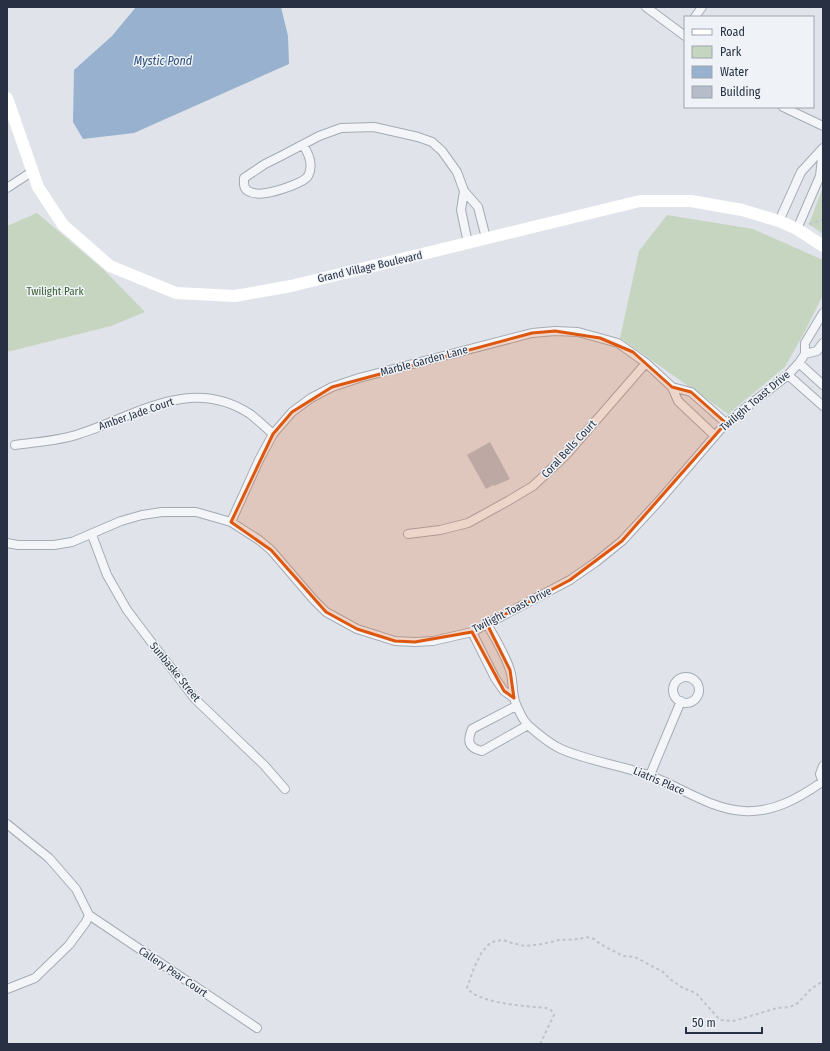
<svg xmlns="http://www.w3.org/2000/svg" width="830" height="1051" viewBox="0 0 830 1051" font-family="'Fira Sans Condensed',sans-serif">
	<rect width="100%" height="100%" fill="#e0e4ea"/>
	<path fill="#c5d5c0" d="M823 187V234L809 224Z
		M37 213 103 269 145 312 111 326 7 352V226Z
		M667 215 753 229 823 260V295L805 331 785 367 728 414 620 338 639 251Z"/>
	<path fill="#97b1ce" d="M136 7H281L288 36 289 64 134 133 83 139 73 122 74 70 112 36Z"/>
	<path fill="#b6bdc8" d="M490 442 510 479 494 486 493 485 486 489 467 455Z"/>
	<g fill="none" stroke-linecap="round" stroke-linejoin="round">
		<defs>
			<path id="street" d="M646 7 685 36
				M695 17 702 7
				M783 107 823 126
				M303 145C309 154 314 165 308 176 304 183 275 192 266 193 260 194 253 194 248 191 243 188 244 183 244 178L265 164 283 155 319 136 341 128 374 127 418 137 432 142 442 151 457 172 464 191 478 207 486 238
				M7 188 33 171
				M464 191 461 210 468 243
				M779 221 801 172 823 148
				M797 229 820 176 823 149
				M805 354 817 351 823 343
				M799 363 823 385
				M788 375 823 406
				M672 387 691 392 726 423
				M15 445C35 442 60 441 79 434 136 416 191 375 250 414 258 420 265 427 273 434
				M231 522 259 460 273 434 292 412 311 398 332 387 359 378 532 333 555 331 578 332 618 343 646 363 672 387 678 401 715 436
				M408 534 440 530 468 523 508 501 533 486 566 455 646 363
				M92 535 107 575 127 610 155 647 195 699 264 765 285 789
				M7 543 18 545H54L72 542 121 521 142 515 162 512H196L231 522 259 540 271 550 313 599 326 612 357 629 395 641 415 642 433 641 472 632 570 580 596 562 622 541 659 501 726 423 788 375 799 363 805 354V343L823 313
				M487 624C495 638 505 654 510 670 513 679 512 688 514 697 515 704 523 721 529 726 538 734 550 744 561 749 588 761 620 765 648 775 680 786 709 809 744 811 773 813 799 798 822 782
				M472 632 495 678 504 691 514 698
				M673 690a13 13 0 1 1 26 0a13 13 0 1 1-26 0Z
				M516 706 472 729C467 741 468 748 482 751L528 725
				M823 766 820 774 823 783
				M650 775 681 701
				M7 824 49 858 76 889 89 915 86 922 69 945 35 978 7 989
				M89 915 257 1028"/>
		</defs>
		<use href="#street" stroke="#a5abb5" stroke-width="10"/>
		<path stroke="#bec2c9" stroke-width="2" stroke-dasharray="3 3" stroke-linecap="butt" d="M809 224 823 220
			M540 1044 554 1015 551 1010 546 1008C527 1006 479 1004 467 988L474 968 482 952 490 943 496 941 503 940 512 943 525 946 542 944 559 940 580 939 586 937 594 939 600 944 623 956 635 957 663 972 671 980 683 988 696 993 720 1020 733 1021 741 1019 777 1008 790 1007 798 1003 811 989 823 981"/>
		<use href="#street" stroke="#f3f5f8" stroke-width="8"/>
		<path stroke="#fff" stroke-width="12" d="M7 98 38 187 63 225 110 266 176 293 235 296 291 286 640 201H691L742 210 779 221 797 229 823 246"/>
	</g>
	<path fill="#de570f" fill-opacity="0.2" stroke="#de570f" stroke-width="3" stroke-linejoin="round" d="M555 331 600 338 633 352 672 387 691 392 726 423 622 541 570 580 487 624 510 670 514 698 504 691 472 632 415 642 395 641 357 629 326 612 271 550 231 522 273 434 292 412 332 387 532 333Z"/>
	<g text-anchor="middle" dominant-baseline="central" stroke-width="3" stroke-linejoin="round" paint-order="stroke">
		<g font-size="11" fill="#273143" stroke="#eff3f7">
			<text transform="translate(370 267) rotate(-13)">Grand Village Boulevard</text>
			<text transform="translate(424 361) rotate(-15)">Marble Garden Lane</text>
			<text transform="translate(755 401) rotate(-40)">Twilight Toast Drive</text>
			<text transform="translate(136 414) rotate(-19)">Amber Jade Court</text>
			<text transform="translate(569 449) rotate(-47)">Coral Bells Court</text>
			<text transform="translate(512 610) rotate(-27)">Twilight Toast Drive</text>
			<text transform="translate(175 672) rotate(51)">Sunbaske Street</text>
			<text transform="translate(659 781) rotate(23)">Liatris Place</text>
			<text transform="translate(173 972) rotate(34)">Callery Pear Court</text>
		</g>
		<g font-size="11" fill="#3a6132" stroke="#eff3f7">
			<text x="55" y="291">Twilight Park</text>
		</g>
		<g font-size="12" font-style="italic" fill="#2c4f7b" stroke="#eff3f7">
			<text x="163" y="61">Mystic Pond</text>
		</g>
	</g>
	<rect width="830" height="1051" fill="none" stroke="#273143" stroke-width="16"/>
	<rect x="684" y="16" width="130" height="92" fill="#eff3f7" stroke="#9fa5af"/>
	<rect x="692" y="29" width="20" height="6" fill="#ffffff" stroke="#9fa5af"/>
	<text x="720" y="36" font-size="12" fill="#273143">Road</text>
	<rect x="692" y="46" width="20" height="12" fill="#c5d5c0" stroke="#9fa5af"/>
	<text x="720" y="56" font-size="12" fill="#273143">Park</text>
	<rect x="692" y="66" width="20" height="12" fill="#97b1ce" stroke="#9fa5af"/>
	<text x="720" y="76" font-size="12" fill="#273143">Water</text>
	<rect x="692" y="86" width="20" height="12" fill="#b6bdc8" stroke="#9fa5af"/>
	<text x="720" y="96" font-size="12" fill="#273143">Building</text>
	<path d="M686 1027v6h76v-6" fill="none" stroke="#273143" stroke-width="2"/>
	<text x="692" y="1027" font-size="12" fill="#273143" stroke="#eff3f7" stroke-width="3" paint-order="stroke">50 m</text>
</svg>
